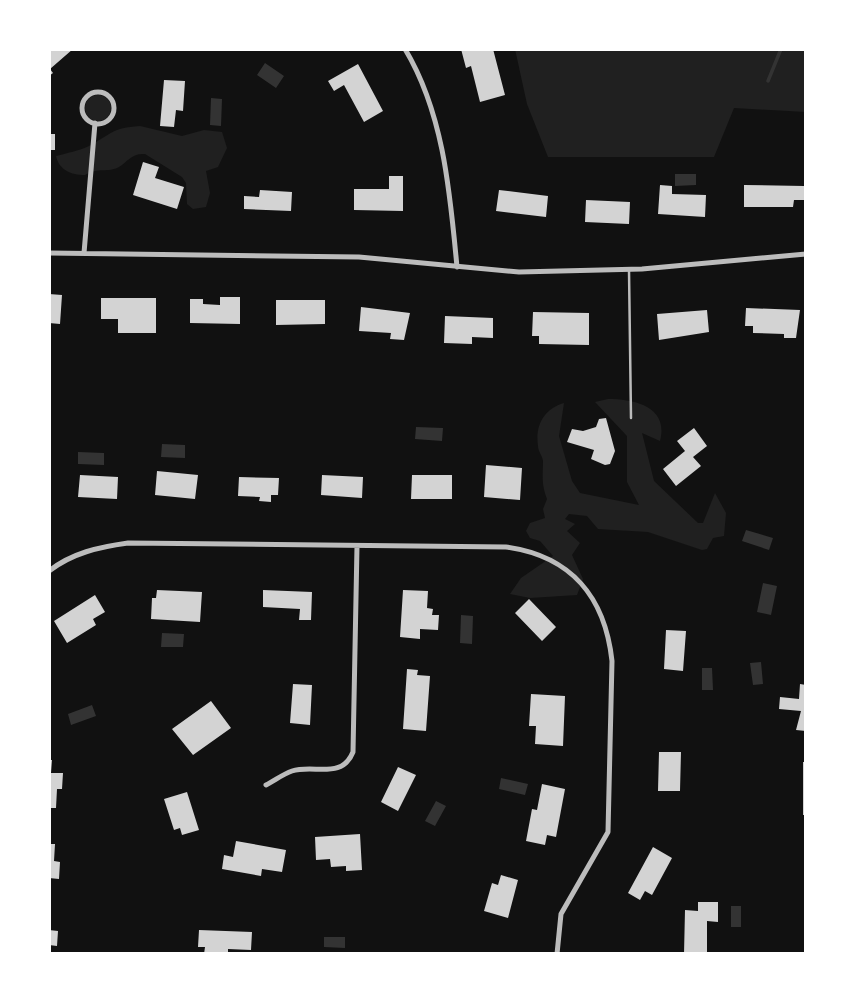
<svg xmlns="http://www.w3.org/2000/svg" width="855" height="1003" viewBox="0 0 855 1003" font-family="Commissioner,sans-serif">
	<rect width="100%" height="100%" fill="#111"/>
	<path fill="#202020" d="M515 49H806V112L734 108 714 157H548L527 104Z
		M85 108a13 13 0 1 1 26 0a13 13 0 1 1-26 0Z
		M140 126 182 136 204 130 222 132 227 148 218 167 206 171 210 193 206 207 193 209 187 204 186 183 182 177 145 154C132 153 128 161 119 167 108 173 98 167 85 175 71 175 59 170 56 156 67 153 79 151 89 146 112 134 111 128 140 126Z
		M608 399C635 399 669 407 660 441L642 433 654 481 698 523H703L715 493 726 513 724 536 713 538 707 549 702 550 648 532 598 529 587 516 569 514 565 519 575 524 567 531 580 543 572 555 583 579 577 595 530 598 510 594 521 578 553 556 540 541 530 538 526 531 530 523 545 518 543 509 547 499C541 483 543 476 543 461 543 457 538 451 538 446 535 425 544 409 564 403L559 436 572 481 580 493 639 505 627 482V436L595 402Z"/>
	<path fill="#333" d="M265 63 284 76 276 88 257 75Z
		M211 98 222 99 221 126 210 125Z
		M675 174H696V185L675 186Z
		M416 427 443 428 442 441 415 439Z
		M162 444 185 445V458L161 457Z
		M78 452 104 453V465L78 464Z
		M746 530 773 538 769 550 742 541Z
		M763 583 777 586 771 615 757 612Z
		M461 615 473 616 472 644 460 643Z
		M162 633 184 634 183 647H161Z
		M761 662 763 684 753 685 750 663Z
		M702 668H712L713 690H702Z
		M92 705 96 716 71 725 68 714Z
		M501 778 528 784 525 795 499 789Z
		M436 801 446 806 435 826 425 821Z
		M731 906H741V927H731Z
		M324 937H345V948L324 947Z"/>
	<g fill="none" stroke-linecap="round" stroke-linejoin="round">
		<path stroke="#333" stroke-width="3.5" d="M768 81 781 49"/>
	</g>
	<path fill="#d3d3d3" d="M49 49H73L50 69 53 73 49 76Z
		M461 49H493L505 95 480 102 471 66 466 68Z
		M358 64 383 111 364 122 344 85 334 91 328 81Z
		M164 80 185 81 183 111 176 110 174 127 160 126Z
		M49 134H55V150H49Z
		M143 162 159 167 155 178 184 187 177 209 133 195Z
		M389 176H403V211L354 210V189H389Z
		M660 185 672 186V194L706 195 705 217 658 214Z
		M744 185 804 186V200H794L793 207H744Z
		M260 190 292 192 291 211 244 209V196L259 197Z
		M499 190 548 196 546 217 496 211Z
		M586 200 630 202 629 224 585 222Z
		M49 294 62 295 60 324 49 323Z
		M220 297H240V324L190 323V299H203V304L220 305Z
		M101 298H156V333H118V319H101Z
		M276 300H325V324L276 325Z
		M361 307 410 313 404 340 390 339 391 333 359 331Z
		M746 308 800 310 796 338H784V334L753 333V326H745Z
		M707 310 709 332 659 340 657 314Z
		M533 312 589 313V345L539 344V336H532Z
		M445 316 493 318V338L472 337V344L444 343Z
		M606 418 615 451 610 464 605 465 591 459 594 450 567 442 572 429 583 431 596 427 599 419Z
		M694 428 707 446 693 457 701 466 676 486 663 469 685 451 677 441Z
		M486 465 522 468 520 500 484 497Z
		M157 471 198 475 195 499 155 495Z
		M80 475 118 477 117 499 78 497Z
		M322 475 363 477 362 498 321 495Z
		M412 475H452V499H411Z
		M239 477 279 478 278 495H271V502L259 501 260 497 238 496Z
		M157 590 202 592 200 622 151 619 152 598H156Z
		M263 590 312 592 311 620H299L300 609 263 607Z
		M403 590 428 591 427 608 433 609 432 615H439L438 630 420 629V639L400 637Z
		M95 595 105 612 93 619 96 625 67 643 54 621Z
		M529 599 556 627 542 641 515 613Z
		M666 630 686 631 683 671 664 669Z
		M407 669 418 670 417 675 430 676 426 731 403 729Z
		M293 684 312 685 310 725 290 723Z
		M800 684 806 685V731L796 730 801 711 779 709 780 697 799 699Z
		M531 694 565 696 563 746 535 744 536 726H529Z
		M211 701 231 728 193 755 172 729Z
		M659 752H681L680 791H658Z
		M49 760H52L51 773H63L62 789H57L56 808H49Z
		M803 762H806V815H803Z
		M398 767 416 775 398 811 381 802Z
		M542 784 565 789 556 837 547 835 545 845 526 841 532 809 537 810Z
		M187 792 199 830 182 835 180 828 174 830 164 799Z
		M360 834 362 870 346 871V866L331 867 330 859 316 860 315 837Z
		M236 841 286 850 282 872 262 869 261 876 222 869 224 855 233 857Z
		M49 844H55L54 861 60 862 59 879 49 878Z
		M653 847 672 858 652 895 645 891 640 900 628 893Z
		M501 875 518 880 508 918 484 911 492 883 498 885Z
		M698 902H718V922L707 921V954H684L685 910 698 911Z
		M49 930 58 931 57 946 49 945Z
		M199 930 252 932 251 950 228 949V954H204L205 947H198Z"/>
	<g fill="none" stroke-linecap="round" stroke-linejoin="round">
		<path stroke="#bcbcbc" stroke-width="2.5" d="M629 270 631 418"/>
		<path stroke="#bcbcbc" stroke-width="5" d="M405 49C444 114 450 194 457 267
			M82 108a16 16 0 1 1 32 0a16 16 0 1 1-32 0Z
			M49 253 359 257 519 272 642 269 806 254
			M84 253 95 123
			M49 571C72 553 99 547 128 543L506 547C571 556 605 597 612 661L608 832 561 914 557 954
			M266 785C274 781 283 774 292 771 314 764 342 780 353 752L357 546"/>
	</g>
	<rect width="855" height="1003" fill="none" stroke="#ffffff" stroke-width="102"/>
</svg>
